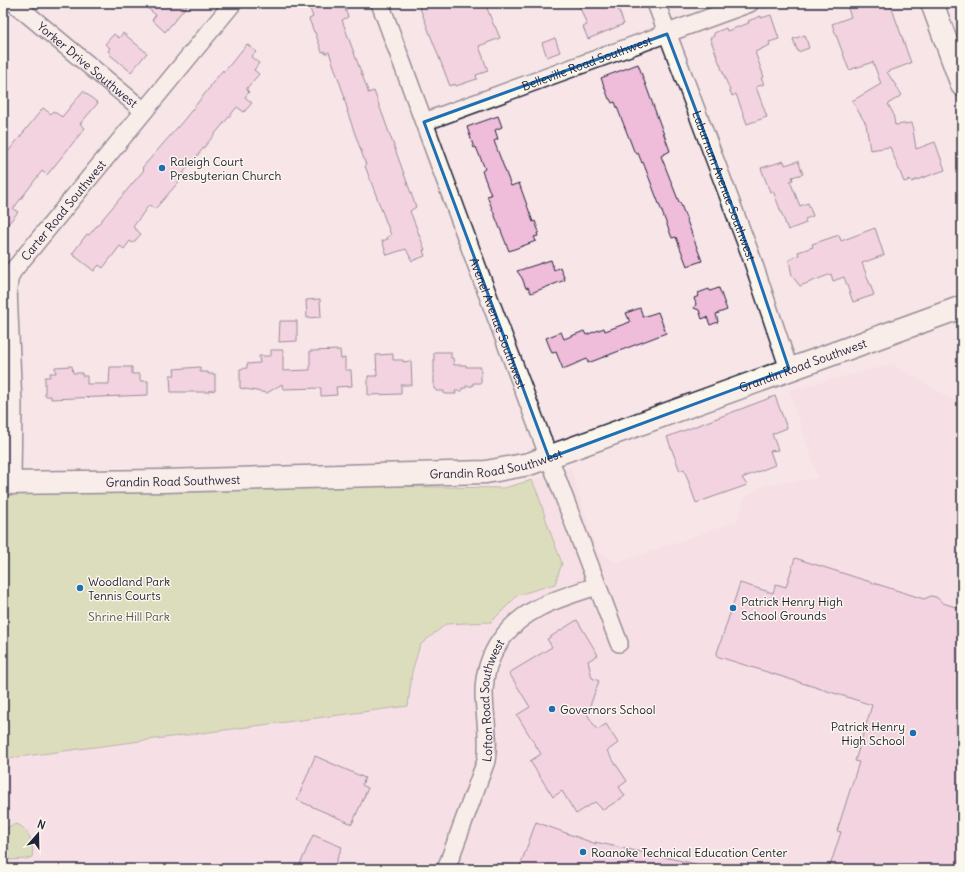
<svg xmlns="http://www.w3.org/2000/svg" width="965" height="872" viewBox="0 0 965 872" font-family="Delius,sans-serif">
	<rect width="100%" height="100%" fill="#f7e5e7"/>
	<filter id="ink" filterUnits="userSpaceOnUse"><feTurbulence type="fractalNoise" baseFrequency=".025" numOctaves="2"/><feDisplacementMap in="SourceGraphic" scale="8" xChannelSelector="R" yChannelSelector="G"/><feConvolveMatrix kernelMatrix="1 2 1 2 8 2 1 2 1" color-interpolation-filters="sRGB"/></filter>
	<g filter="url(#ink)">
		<path fill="#f5d9e3" d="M893 364 962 405V869H3V759L407 706 412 672 420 645 446 624 491 622 518 595 556 584 549 529 539 497 532 480 571 467 578 492 598 552 617 563 737 521 744 497 765 485 818 478 789 390Z"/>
		<path fill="#b9d38a" stroke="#6e7a62" d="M532 480 539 497 549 529 562 563 555 584 518 595 491 622 446 624 420 645 412 672 408 706 3 759V492L375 486 504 488Z
			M17 824C29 829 35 845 32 857L27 859 10 860 3 844V830L10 826Z"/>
		<path fill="#efbcda" stroke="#22223b" d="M141 3H189L165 32 152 20 156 15Z
			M316 3H343L348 17 342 20 354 53 368 91V93L374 91 416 207 410 211 425 250H423L425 256 412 261 406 249 387 255 382 241 388 239 387 237 391 235 365 166 366 165 347 111H348L344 98H345L329 52 325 54V51L322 52 315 32H314L309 19 313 17 309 6Z
			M418 3H485L494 26H495L500 38 479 46 488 71 476 75 477 79 456 86 455 84 450 86Z
			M578 3H616L624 24 588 39 583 27 587 25Z
			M846 3H890L911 63 887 72 902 95 888 104 893 113 895 125 912 123 916 149 935 142 945 170 911 182 910 180 904 182 890 147 870 150 866 124 852 101 881 84 873 62 849 70 832 24 851 17Z
			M771 15 779 39 769 42 770 45 755 52 764 77 761 78 764 84 756 87 767 117 747 124 736 94 732 96 710 38 714 36V33L726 28 727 31 749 23 748 21 761 16V18Z
			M123 33 147 53 131 72 109 54 110 53 108 51 110 48 105 44 114 34 119 38Z
			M805 35 809 48 798 52 793 39Z
			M555 38 560 52 547 57 542 43Z
			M247 44 256 52 251 57 259 63 254 70 259 74 247 88V90L249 92 245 97 252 103 244 112 237 107 183 173 185 174 176 185 155 209 149 205 133 227 141 234 133 243 130 241 124 249 120 246 103 268 99 265 94 271 72 254 87 234 89 235 144 170 142 168 183 121 211 86H210L223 70 224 72Z
			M638 64 670 151 661 156 679 202H680L702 261 687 266 676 237 672 238 643 162 642 163 638 153 636 154 634 151 615 102 612 103 610 99H609L601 78Z
			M83 91 98 103 80 124 85 128 47 175 42 171 13 209 18 212 3 230V158L43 108 51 114 53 111 62 117Z
			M498 116 502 127 495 130 498 139 494 141 511 186 519 183 533 222 535 221 539 232 537 233 538 236 534 237 536 241 509 251 487 196 491 195 482 171 485 169 476 147 474 148 467 127Z
			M784 161 785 165 798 161 803 174 792 177 793 180 790 181 800 206 808 203 813 216 805 219 806 223 788 230 773 191 770 192 761 168Z
			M875 228 884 255 862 263 874 295 853 302 844 277 833 281 831 274 800 286 792 276 789 260 799 255 798 252 813 247 812 244 839 235 841 241Z
			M551 260 554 270 560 267 565 280 531 293 528 287 526 288 522 278 517 271Z
			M719 288 727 310 716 314 718 322 710 325 707 317 702 319 699 310 694 308 696 304 694 298 699 296 698 293 709 289 710 291Z
			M320 299 321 317 307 318 306 300Z
			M640 308 643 317 658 312 666 333 588 363 587 359 563 369 556 352 552 353 546 338 561 332 564 339 584 331 586 335 604 328 605 331 630 322 626 313Z
			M280 321H297V341L279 342Z
			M271 350H283V371L310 370V351L340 350 341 359 345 358V370H351L352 386 336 387 337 395 321 396V388L283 389 282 384 267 393 240 388V369L247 368V364L260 363 259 356H271Z
			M434 352H451V358H453L454 365H466V367H481V383H473V386H466V388H462V391H455L456 394H444V391H436V389H434Z
			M393 354V360H403V362L411 361 412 385H401V394L368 395V376H377L376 355Z
			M72 366 73 373H82V376H87V384H109L110 367H132V374H140V381H148V395L51 399V396H45V377H50V373H56L55 367Z
			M200 367V372H208V374H215V390L209 391V392H171L170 375H175L174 369Z
			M775 396 787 428 772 434 778 450 770 451 775 465 742 478 747 485 696 503 684 469 680 471 667 437Z
			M795 558 924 599 931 596 936 597 943 603 962 609V869H956L941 864 939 869H829L841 832 837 831 859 762 855 761 872 705 716 656 740 583 773 593 776 584 786 587Z
			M577 620 598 655 588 661 592 678 599 681 587 714 597 730 606 724 618 743 607 751 627 781 619 787 625 796 603 810 595 802 576 814 562 791 553 797 530 761 541 754 517 715 530 707 509 673 552 647 547 639Z
			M315 756 365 778 362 785 368 788 352 824 297 800Z
			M536 822 596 844 595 842 696 864 695 869H519Z
			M313 835 342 847 333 869H298Z"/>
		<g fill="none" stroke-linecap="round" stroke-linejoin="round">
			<defs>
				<g id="minor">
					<path id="s1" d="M14 3 144 111"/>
					<path id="s2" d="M380 3 478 269 619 643"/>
					<path id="s3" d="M656 3 751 256 789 369"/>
					<path id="s4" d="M424 122 750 3"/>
					<path id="s5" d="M12 482 13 405 8 289 9 280 12 272 233 3"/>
					<path id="s6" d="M446 869 486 761C490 738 484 715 484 691 485 654 507 623 540 607 558 598 578 592 597 586"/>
				</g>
				<g id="tertiary">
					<path id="s7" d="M3 483 163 481 486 472 529 464 962 307"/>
				</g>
				<path id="primary" d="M932 3 962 85"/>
			</defs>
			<use href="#minor" stroke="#22223b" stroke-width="20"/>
			<use href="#tertiary" stroke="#22223b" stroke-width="25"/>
			<use href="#primary" stroke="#22223b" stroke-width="25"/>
			<use href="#minor" stroke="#fbf7ec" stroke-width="17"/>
			<use href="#tertiary" stroke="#fbf7ec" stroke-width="22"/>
			<use href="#primary" stroke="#fbf7ec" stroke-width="22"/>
		</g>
	</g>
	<path d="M0 0H965V872H0ZM667 34 751 256 789 369 549 458 424 122Z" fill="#f7e5e7" fill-opacity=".55" fill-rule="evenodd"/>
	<path fill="none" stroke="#1f6fb2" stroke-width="3" stroke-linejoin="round" d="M667 34 751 256 789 369 549 458 424 122Z"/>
	<g fill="#1f6fb2" stroke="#fbf7ec" stroke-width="1.5">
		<circle cx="162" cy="168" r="4"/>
		<circle cx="80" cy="588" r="4"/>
		<circle cx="733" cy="608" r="4"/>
		<circle cx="552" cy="709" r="4"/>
		<circle cx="913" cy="733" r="4"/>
		<circle cx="583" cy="852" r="4"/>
	</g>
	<g text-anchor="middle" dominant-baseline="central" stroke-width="3" stroke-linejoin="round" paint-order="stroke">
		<g font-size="12" fill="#22223b" stroke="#fbf7ec">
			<text stroke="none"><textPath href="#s4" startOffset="173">Belleville Road Southwest</textPath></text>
			<text stroke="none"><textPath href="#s1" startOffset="96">Yorker Drive Southwest</textPath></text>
			<text stroke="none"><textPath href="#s3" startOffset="195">Laburnum Avenue Southwest</textPath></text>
			<text stroke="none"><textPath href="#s5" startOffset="291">Carter Road Southwest</textPath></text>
			<text stroke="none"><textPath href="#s2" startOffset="341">Avenel Avenue Southwest</textPath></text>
			<text stroke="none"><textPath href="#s7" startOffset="818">Grandin Road Southwest</textPath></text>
			<text stroke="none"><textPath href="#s7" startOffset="494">Grandin Road Southwest</textPath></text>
			<text stroke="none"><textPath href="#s7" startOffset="170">Grandin Road Southwest</textPath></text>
			<text stroke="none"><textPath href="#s6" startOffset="177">Lofton Road Southwest</textPath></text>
		</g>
		<g font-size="12" fill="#22223b" stroke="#fbf7ec" text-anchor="start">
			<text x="170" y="161">Raleigh Court<tspan x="170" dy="14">Presbyterian Church</tspan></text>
			<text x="88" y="581">Woodland Park<tspan x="88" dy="14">Tennis Courts</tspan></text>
			<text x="741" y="601">Patrick Henry High<tspan x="741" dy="14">School Grounds</tspan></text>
			<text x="560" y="709">Governors School</text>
			<text x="905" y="726" text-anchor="end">Patrick Henry<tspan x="905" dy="14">High School</tspan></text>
			<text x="591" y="852">Roanoke Technical Education Center</text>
		</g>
		<g font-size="12" fill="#4f5753" stroke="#fbf7ec">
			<text x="129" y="616">Shrine Hill Park</text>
		</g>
	</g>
	<rect width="965" height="872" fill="none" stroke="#fbf7ec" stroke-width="16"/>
	<rect x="8" y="8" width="949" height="856" fill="none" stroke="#22223b" stroke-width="1.5" filter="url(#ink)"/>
	<g transform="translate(38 834) rotate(20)" stroke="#fbf7ec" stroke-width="3" paint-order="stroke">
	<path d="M0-3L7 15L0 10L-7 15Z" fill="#22223b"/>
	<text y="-6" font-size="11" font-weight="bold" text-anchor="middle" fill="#22223b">N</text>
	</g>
</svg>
